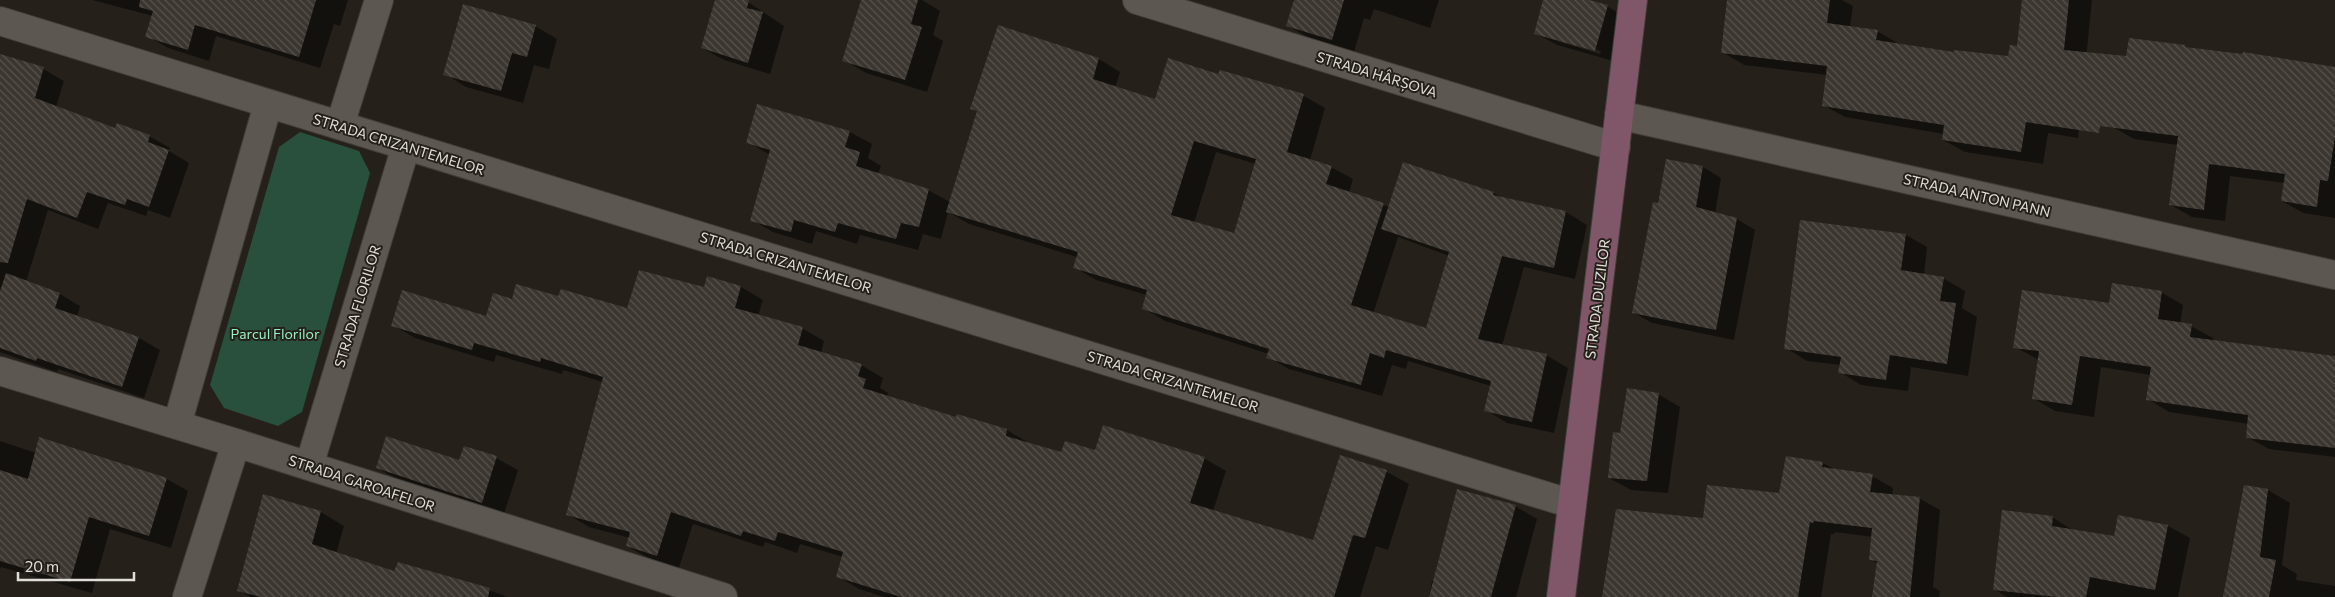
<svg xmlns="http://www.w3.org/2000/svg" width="2335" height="597" viewBox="0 0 2335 597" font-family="Commissioner,sans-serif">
	<defs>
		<pattern id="building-back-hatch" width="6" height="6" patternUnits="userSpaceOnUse" patternTransform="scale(1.25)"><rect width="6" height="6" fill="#3c3631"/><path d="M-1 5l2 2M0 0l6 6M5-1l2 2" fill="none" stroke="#58534e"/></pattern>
	</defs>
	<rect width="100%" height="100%" fill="#25201a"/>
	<path fill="#294f3d" d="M300 132 359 151 370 173 302 412 278 426 224 408 210 385 279 147Z"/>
	<path fill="#0007" fill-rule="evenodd" d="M92 0H348L340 26 334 24 320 68 216 36 209 61 168 48 147 36 153 16Z
		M716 0H740L748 2 784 26 770 74 724 60 702 48Z
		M863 0H922L940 11 933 35 943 41 927 92 866 73 844 60Z
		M1292 0H1439L1430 28 1374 9 1370 20 1364 18 1354 52 1309 38 1288 26 1295 1Z
		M1544 0H1584L1607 6 1629 19 1617 62 1557 45 1535 33ZM1557 39 1601 51 1600 54 1557 41Z
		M1729 0H1842L1853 6 1850 27 1877 31 1899 44 1955 53 2009 57 2018 47 2023 0H2092L2078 138 2048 133 2043 164 1965 152 1943 140 1944 134 1845 117 1823 105 1827 75 1744 65 1722 52Z
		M535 26 557 39 549 69 534 65 523 103 466 87 445 74Z
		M2184 46 2189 49 2335 68V218L2303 213 2282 201 2285 183 2230 176 2225 221 2192 217 2171 205 2178 145 2134 139 2113 127Z
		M0 56 43 69 64 81 56 107 116 129 149 136 170 148 169 151 189 163 170 218 148 210 146 216 108 203 98 229 48 210 26 282 60 294 80 306 77 317 139 338 160 350 144 398 58 369 57 372 0 352Z
		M1099 59 1120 72 1115 88 1156 101 1219 75 1220 71 1304 96 1325 108 1310 160 1331 167 1353 179 1349 193 1389 207 1404 163 1494 193 1504 199 1566 212 1587 225 1575 279 1524 267 1502 346 1546 355 1568 368 1554 433 1507 423 1486 410 1491 386 1408 361 1406 369 1392 365 1382 396 1289 369 1268 357 1269 354 1165 321 1143 308 1147 295 1096 280 1074 267 1077 257 969 224 948 212 941 239 923 234 918 250 860 235 857 244 816 231 812 244 773 232 752 220 770 155 748 142 758 105 850 132 872 144 868 158 881 166 878 174 928 190 950 202 978 112 972 109ZM1216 152 1256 164 1235 234 1194 223ZM1398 237 1449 256 1427 330 1373 314Z
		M1667 160 1703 167 1721 178 1715 214 1737 219 1755 230 1734 340 1652 323 1634 313Z
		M1906 235 1927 247 1924 275 1943 278 1965 291 1962 308 1977 317 1968 376 1911 367 1908 391 1861 385 1840 372 1841 365 1807 361 1786 348Z
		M708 277 741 287 763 300 758 316 802 328 824 341 821 353 861 365 883 378 880 388 888 393 887 397 957 419 1007 430 1029 443 1062 454 1096 452 1204 458 1226 471 1213 511 1314 542 1341 457 1387 472 1409 484 1388 550 1376 546 1360 597H884L859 589 837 576 843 557 800 544 797 553 765 542 763 547 693 524 679 568 650 559 627 546 630 538 589 527 567 514 603 382 563 370 562 374 496 355 494 362 415 338 393 325 487 318 513 301 559 298 628 310 705 288Z
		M2161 292 2183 305 2180 324 2191 326 2213 338V341L2335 356V457L2269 449 2247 437 2249 424 2169 412 2148 399 2151 375 2101 367 2094 417 2055 411 2033 398 2039 360 2015 347 2110 305Z
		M1658 394 1680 407 1668 493 1631 490 1609 478 1621 435Z
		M0 441 36 453 167 479 188 491 171 548 110 529 92 593 1 567 0 569Z
		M496 458 518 470 504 514 399 480 377 468Z
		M1823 463 1836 470 1872 476 1893 488 1892 496 1919 498 1940 510 1933 587 1940 591 1939 597H1874L1878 564 1871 560 1873 537 1835 532 1834 534H1831L1821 597H1603L1704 519 1780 495Z
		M2268 490 2290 503 2282 565 2297 574 2296 580 2335 586V597H2225Z
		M264 496 321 512 344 526 336 554 395 573 475 585 508 597H250L238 590Z
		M1515 506 1537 519 1516 597H1429L1432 581H1434Z
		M2119 516 2168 526 2190 538 2178 597H2007L1994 589 2052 517 2074 531 2115 538Z"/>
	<path fill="url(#building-back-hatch)" fill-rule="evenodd" d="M140 0H316L299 57 195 25 188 50 145 37 153 11 139 7Z
		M715 0H749L747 8 763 12 748 63 701 48Z
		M861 0H918L911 24 922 27 905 80 842 61Z
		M1294 0H1344L1332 40 1286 26Z
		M1543 0H1589L1608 5 1595 51 1534 34Z
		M1727 0H1830L1827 23 1878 30 1876 40 1954 52V50L2008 56 2010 45 2017 46 2022 0H2069L2064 50 2126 56 2129 38 2185 45V47L2242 54 2243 52 2335 67V137L2328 181 2320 180 2317 207 2281 201 2285 174 2209 164 2204 210 2169 205 2178 136 2100 126 2099 133 2026 122 2021 152 1942 140 1944 125 1822 106 1827 66 1721 53Z
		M463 4 536 25 527 57 512 53 501 91 443 75Z
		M998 25 1099 58 1093 79 1155 99 1168 58 1218 74 1220 70 1304 94 1287 152 1332 166 1326 184 1384 203 1351 305 1426 328 1449 252 1381 229 1403 162 1494 192 1493 195 1566 211 1554 268 1502 256 1478 339 1547 354 1532 422 1484 411 1491 381 1386 350 1384 358 1370 353 1361 385 1266 358 1269 349 1142 309 1147 290 1073 268 1078 252 946 212 977 111 970 109ZM1194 141 1256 159 1234 233 1171 215Z
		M0 54 44 67 35 98 115 128 117 123 150 135 148 142 169 150 149 207 127 199 125 205 87 192 77 218 27 199 8 263 0 262Z
		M757 104 850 131 845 147 860 152 856 166 929 189 919 227 901 223 896 239 838 223 835 232 794 220 791 232 750 221 770 150 746 143Z
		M1666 159 1703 166 1696 207 1737 218 1716 330 1632 313 1653 202 1658 203Z
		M1800 220 1906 234 1901 270 1944 277 1940 301 1956 303 1947 364 1890 355 1886 380 1838 373 1841 357 1784 349Z
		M639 270 704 287 707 276 741 286 735 308 803 327 798 345 862 364 858 376 866 379 863 388 956 417 957 414 1007 429 1006 436 1061 452 1065 441 1095 450 1103 425 1205 457 1190 503 1313 540 1340 455 1387 470 1365 538 1353 535 1334 597H901L836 577 843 552 778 532 775 541 743 531 741 536 671 512 657 556 626 546 630 532 566 515 603 377 541 358 540 362 474 343 472 350 391 326 402 290 486 316 493 293 512 299 516 284 558 296 561 289 627 308Z
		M6 273 60 293 55 308 139 337 122 387 37 358 36 361 0 348V291Z
		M2112 283 2162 291 2158 319 2192 324 2190 337 2335 356V448L2246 438 2248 415 2146 400 2151 367 2080 356 2072 405 2032 399 2039 351 2013 348 2022 290 2109 303Z
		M1627 388 1659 393 1647 481 1608 478 1613 432 1620 433Z
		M386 436 459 460 464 446 497 456 482 503 376 468Z
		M39 437 167 478 149 536 89 517 70 582 0 561V470L28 479Z
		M1786 456 1823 462 1822 467 1873 474 1870 492 1920 497 1910 597H1872L1877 561 1869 560 1872 528 1814 521 1813 523 1810 522 1798 597H1602L1616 509 1703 518 1707 485 1779 493Z
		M2244 485 2268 489 2260 557 2276 560 2269 597H2223Z
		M1457 489 1516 505 1491 597H1429Z
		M263 494 321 511 312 544 394 571 398 562 490 588 488 597H261L237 591Z
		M2002 510 2053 516 2052 526 2114 536 2118 515 2168 525 2155 590 2090 577 2086 597H2056L1993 590Z"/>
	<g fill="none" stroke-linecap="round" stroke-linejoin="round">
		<defs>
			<path id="street" d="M1137 0 1616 147
				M0 21 1572 504
				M1619 115 2335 275
				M340 125 379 0
				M0 371 236 443 723 597
				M177 425 268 104
				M309 466 406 146
				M187 597 236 443"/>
			<path id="secondary" d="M1561 597 1633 0"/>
		</defs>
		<use href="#street" stroke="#413d38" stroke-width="30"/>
		<use href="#secondary" stroke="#413d38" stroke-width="30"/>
		<use href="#street" stroke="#5c5750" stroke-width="28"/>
		<use href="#secondary" stroke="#805769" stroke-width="28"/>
	</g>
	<g text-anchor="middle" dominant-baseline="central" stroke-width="4" stroke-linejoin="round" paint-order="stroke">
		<g font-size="14" fill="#e1deda" stroke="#25201a">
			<text transform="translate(1377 74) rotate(17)">STRADA HÂRȘOVA</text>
			<text transform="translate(399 144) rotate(17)">STRADA CRIZANTEMELOR</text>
			<text transform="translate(1977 195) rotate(13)">STRADA ANTON PANN</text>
			<text transform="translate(786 262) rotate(17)">STRADA CRIZANTEMELOR</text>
			<text transform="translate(1597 299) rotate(-83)">STRADA DUZILOR</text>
			<text transform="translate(357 306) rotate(-73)">STRADA FLORILOR</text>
			<text transform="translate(1173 381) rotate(17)">STRADA CRIZANTEMELOR</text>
			<text transform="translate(362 483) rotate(18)">STRADA GAROAFELOR</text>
		</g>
		<g font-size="14" fill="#96f0c4" stroke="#25201a">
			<text x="275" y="333">Parcul Florilor</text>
		</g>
	</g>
	<path d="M18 572v8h116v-8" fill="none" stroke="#e1deda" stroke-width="2.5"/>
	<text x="25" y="572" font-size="15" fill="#e1deda" stroke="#25201a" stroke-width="4" paint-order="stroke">20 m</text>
</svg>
